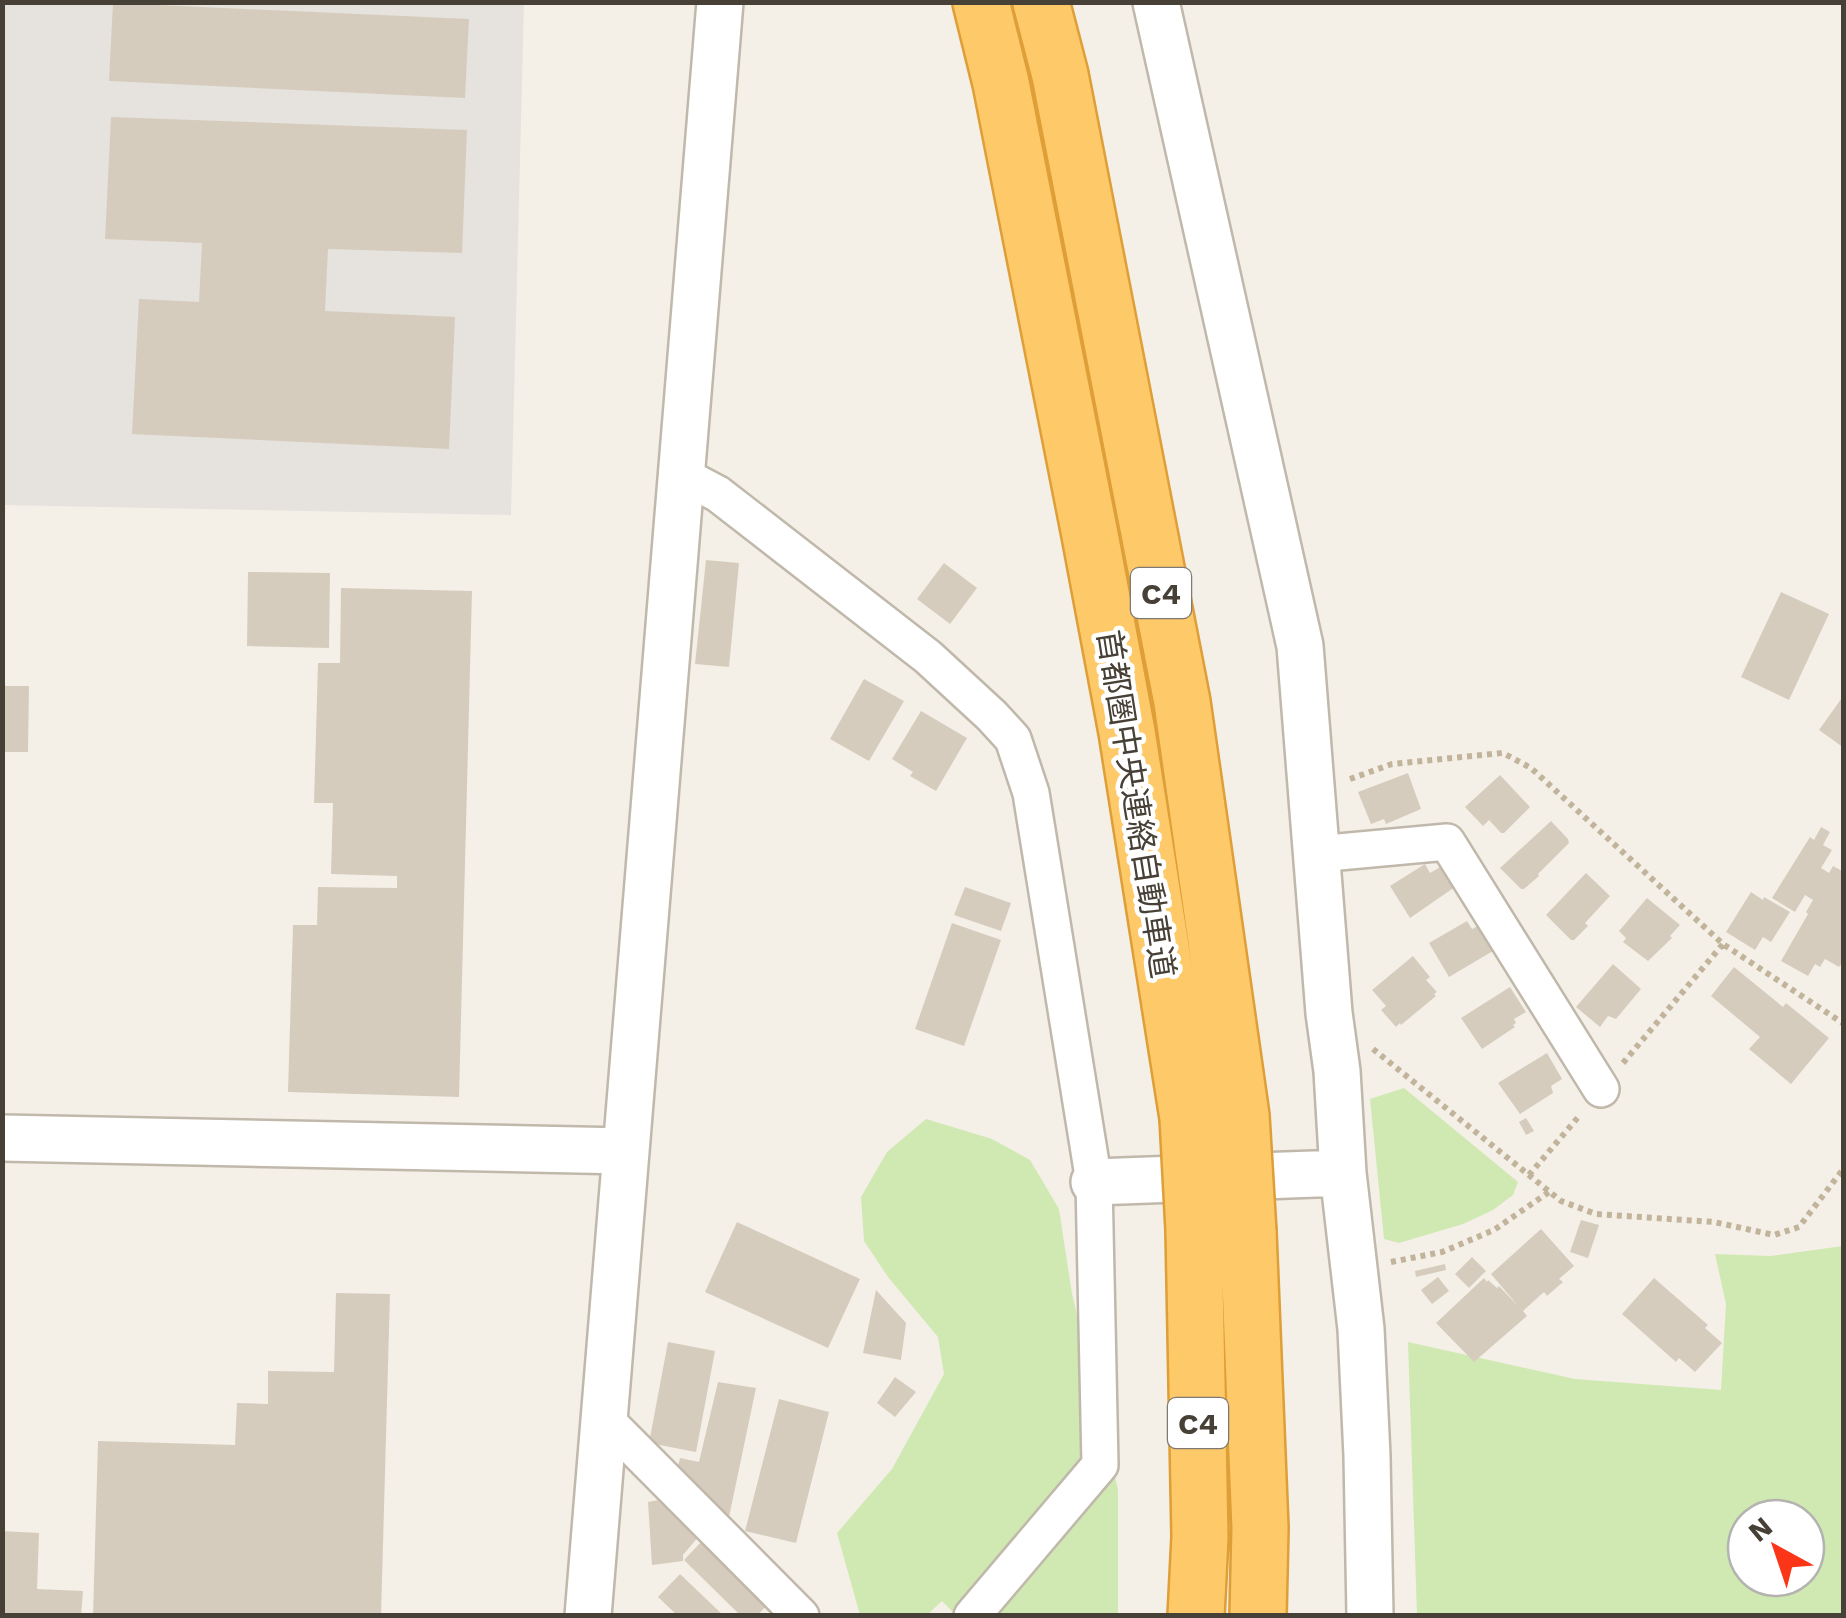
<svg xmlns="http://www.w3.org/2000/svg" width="1846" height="1618" viewBox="0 0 1846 1618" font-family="'Work Sans','Noto Sans JP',sans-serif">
	<rect width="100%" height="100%" fill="#f4f0e8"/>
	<path fill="#e6e2dd" d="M3 3H524L511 515 3 505Z"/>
	<path fill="#d0e8b1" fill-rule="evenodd" d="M1404 1088 1518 1182 1513 1195 1493 1210 1463 1224 1399 1243 1384 1239 1370 1099Z
		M926 1119 992 1139 1030 1160 1059 1209 1072 1294 1118 1490V1615H956L942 1601 927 1615H860L837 1533 892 1469 944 1374 938 1337 888 1277 864 1241 861 1197 887 1152Z
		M1843 1246V1615H1417L1408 1342 1575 1379 1721 1390 1726 1304 1715 1254 1770 1256ZM1746 1518H1806V1578H1746Z"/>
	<path fill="#d6ccbd" d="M113 3 469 19 465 98 109 81Z
		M111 117 467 130 462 253 328 249 325 311 455 317 449 449 132 434 139 299 199 302 202 243 105 239Z
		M706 560 739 563 729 667 695 664Z
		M944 563 977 588 950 624 917 599Z
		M248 572 330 573 329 648 247 646Z
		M341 588 472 591 459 1097 288 1092 293 925H317L318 887 397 888V876L331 874 333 803H314L318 663H340Z
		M1781 592 1829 614 1789 700 1741 677Z
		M864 679 904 701 869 761 830 739Z
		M2 686H29L28 752H2Z
		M1844 695V748L1819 730Z
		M921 711 967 738 936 791 910 776 913 772 892 759Z
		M1408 773 1421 809 1386 824 1384 819 1371 824 1358 792Z
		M1500 775 1530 807 1504 833H1501L1489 820 1483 826 1465 807Z
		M1551 821 1568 839 1569 843 1538 874 1539 876 1524 889H1521L1500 868Z
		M1821 827 1830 832 1823 845 1832 850 1821 868 1829 873 1833 866 1844 872V960L1839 967 1825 959 1820 967 1815 964 1808 976 1781 961 1808 914 1806 912 1813 900 1805 895 1795 912 1772 898 1810 837 1814 840Z
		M1425 864 1430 873 1442 866 1455 887 1410 918 1390 886Z
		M1586 873 1610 896 1585 923 1588 926 1574 940H1571L1546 915Z
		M965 887 1011 903 1001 931 954 915Z
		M1751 892 1763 900 1764 897 1790 912 1771 942 1763 937 1755 950 1726 932Z
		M1647 898 1680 925 1670 936 1672 938 1648 961 1623 942 1626 938 1619 931Z
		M1467 921 1472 929 1480 925 1493 951 1449 977 1429 943Z
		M952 923 1001 940 964 1046 915 1029Z
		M1413 956 1430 977 1426 980 1437 992 1434 994 1436 996 1401 1025 1400 1023 1396 1027 1381 1010 1386 1006 1372 990Z
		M1613 964 1641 989 1616 1019 1608 1016 1600 1027 1576 1007Z
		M1734 967 1783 1007 1786 1003 1829 1038 1791 1084 1749 1049 1760 1037 1711 996Z
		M1510 987 1526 1012 1514 1019 1516 1023 1513 1025 1515 1027 1482 1049 1461 1018Z
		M1547 1053 1562 1079 1551 1086 1553 1093 1520 1114 1498 1083Z
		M1526 1118 1534 1131 1526 1135 1519 1122Z
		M1581 1220 1599 1225 1588 1258 1570 1252Z
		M737 1222 860 1279 828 1348 705 1292Z
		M1541 1229 1574 1266 1559 1279 1563 1282 1547 1296 1544 1292 1523 1311 1527 1316 1474 1362 1436 1323 1484 1278 1487 1282 1488 1280 1497 1288 1499 1286 1519 1307 1491 1274Z
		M1472 1257 1486 1271 1469 1288 1455 1274Z
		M1445 1264 1446 1270 1416 1277 1415 1271Z
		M1438 1277 1449 1291 1432 1304 1421 1290Z
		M1654 1278 1708 1325 1705 1328 1722 1343 1695 1372 1679 1358 1676 1362 1622 1314Z
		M876 1290 906 1323 901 1360 863 1353Z
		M336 1293 390 1294 381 1616H93L98 1441 235 1445 237 1403 268 1404V1371L334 1372Z
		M668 1342 715 1351 696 1452 649 1443Z
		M895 1377 916 1392 895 1417 877 1403Z
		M718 1382 756 1388 729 1517 676 1474 680 1458 699 1462Z
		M779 1399 829 1412 796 1543 745 1531Z
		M664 1499 699 1536 683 1555V1561L652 1565 648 1502Z
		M2 1531 39 1533 37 1589 83 1591 81 1616H2Z
		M703 1540 768 1604 757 1616H741L684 1560Z
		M680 1574 724 1616H678L658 1597Z"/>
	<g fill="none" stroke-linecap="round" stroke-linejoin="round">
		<defs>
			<path id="minor" d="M680 474 718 494 928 657 992 716 1013 739 1031 793 1094 1182 1100 1465 972 1616
				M1317 854 1447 842 1601 1089
				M604 1418 801 1616"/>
			<path id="tertiary" d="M1156 2 1300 646 1329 1013 1337 1071 1343 1173 1361 1329 1367 1456 1370 1616
				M2 1138 626 1151
				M1094 1182 1343 1173
				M588 1616 720 2"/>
			<path id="motorway" d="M981 2 1001 83 1090 535 1127 732 1188 1118
				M1041 2 1060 75 1182 702 1241 1116
				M1194 1230 1200 1537 1196 1616
				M1248 1232 1260 1528 1258 1616"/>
		</defs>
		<use href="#minor" stroke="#c0b8aa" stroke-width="40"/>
		<use href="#tertiary" stroke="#c0b8aa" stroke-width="50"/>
		<use href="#motorway" stroke="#de9e38" stroke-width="60"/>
		<path stroke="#c2b39b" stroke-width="6" stroke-dasharray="5 5" stroke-linecap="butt" d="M1350 779 1392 764 1503 753 1531 768 1723 944 1844 1024
			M1373 1049 1561 1201 1596 1214 1714 1222 1774 1235 1799 1227 1844 1168
			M1623 1063 1723 944
			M1529 1175 1580 1115
			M1391 1262 1442 1252 1494 1230 1549 1192"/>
		<use href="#minor" stroke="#fff" stroke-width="35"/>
		<use href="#tertiary" stroke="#fff" stroke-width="45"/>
		<use href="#motorway" stroke="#fec969" stroke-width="55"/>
		<defs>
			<path id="motorway-bridge" d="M1241 1116 1248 1232
				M1188 1118 1194 1230"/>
		</defs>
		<use href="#motorway-bridge" stroke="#de9e38" stroke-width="60" stroke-linecap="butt"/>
		<use href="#motorway-bridge" stroke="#fec969" stroke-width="55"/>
	</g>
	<g text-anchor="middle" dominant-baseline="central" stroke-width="9" stroke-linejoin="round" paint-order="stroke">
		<g fill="#fff" stroke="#7e7972" stroke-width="2.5">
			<rect x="1131" y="568" width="60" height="50" rx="8"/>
			<rect x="1168" y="1398" width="60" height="50" rx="8"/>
		</g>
		<g font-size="30" font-weight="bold" fill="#474036">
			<text x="1161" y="593">C4</text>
			<text x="1198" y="1423">C4</text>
		</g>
		<g font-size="32" fill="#474036" stroke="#fff">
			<text transform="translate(1136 804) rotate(81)">首都圏中央連絡自動車道</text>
		</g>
	</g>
	<rect width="1846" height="1618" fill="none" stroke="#474036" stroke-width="10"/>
	<g transform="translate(1776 1548) rotate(320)"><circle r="48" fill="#ffffff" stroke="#b5b3af" stroke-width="2.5"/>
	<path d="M0-8L18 38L0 25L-18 38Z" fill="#fb3518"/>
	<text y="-15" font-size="28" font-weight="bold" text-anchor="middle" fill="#474036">N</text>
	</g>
</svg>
